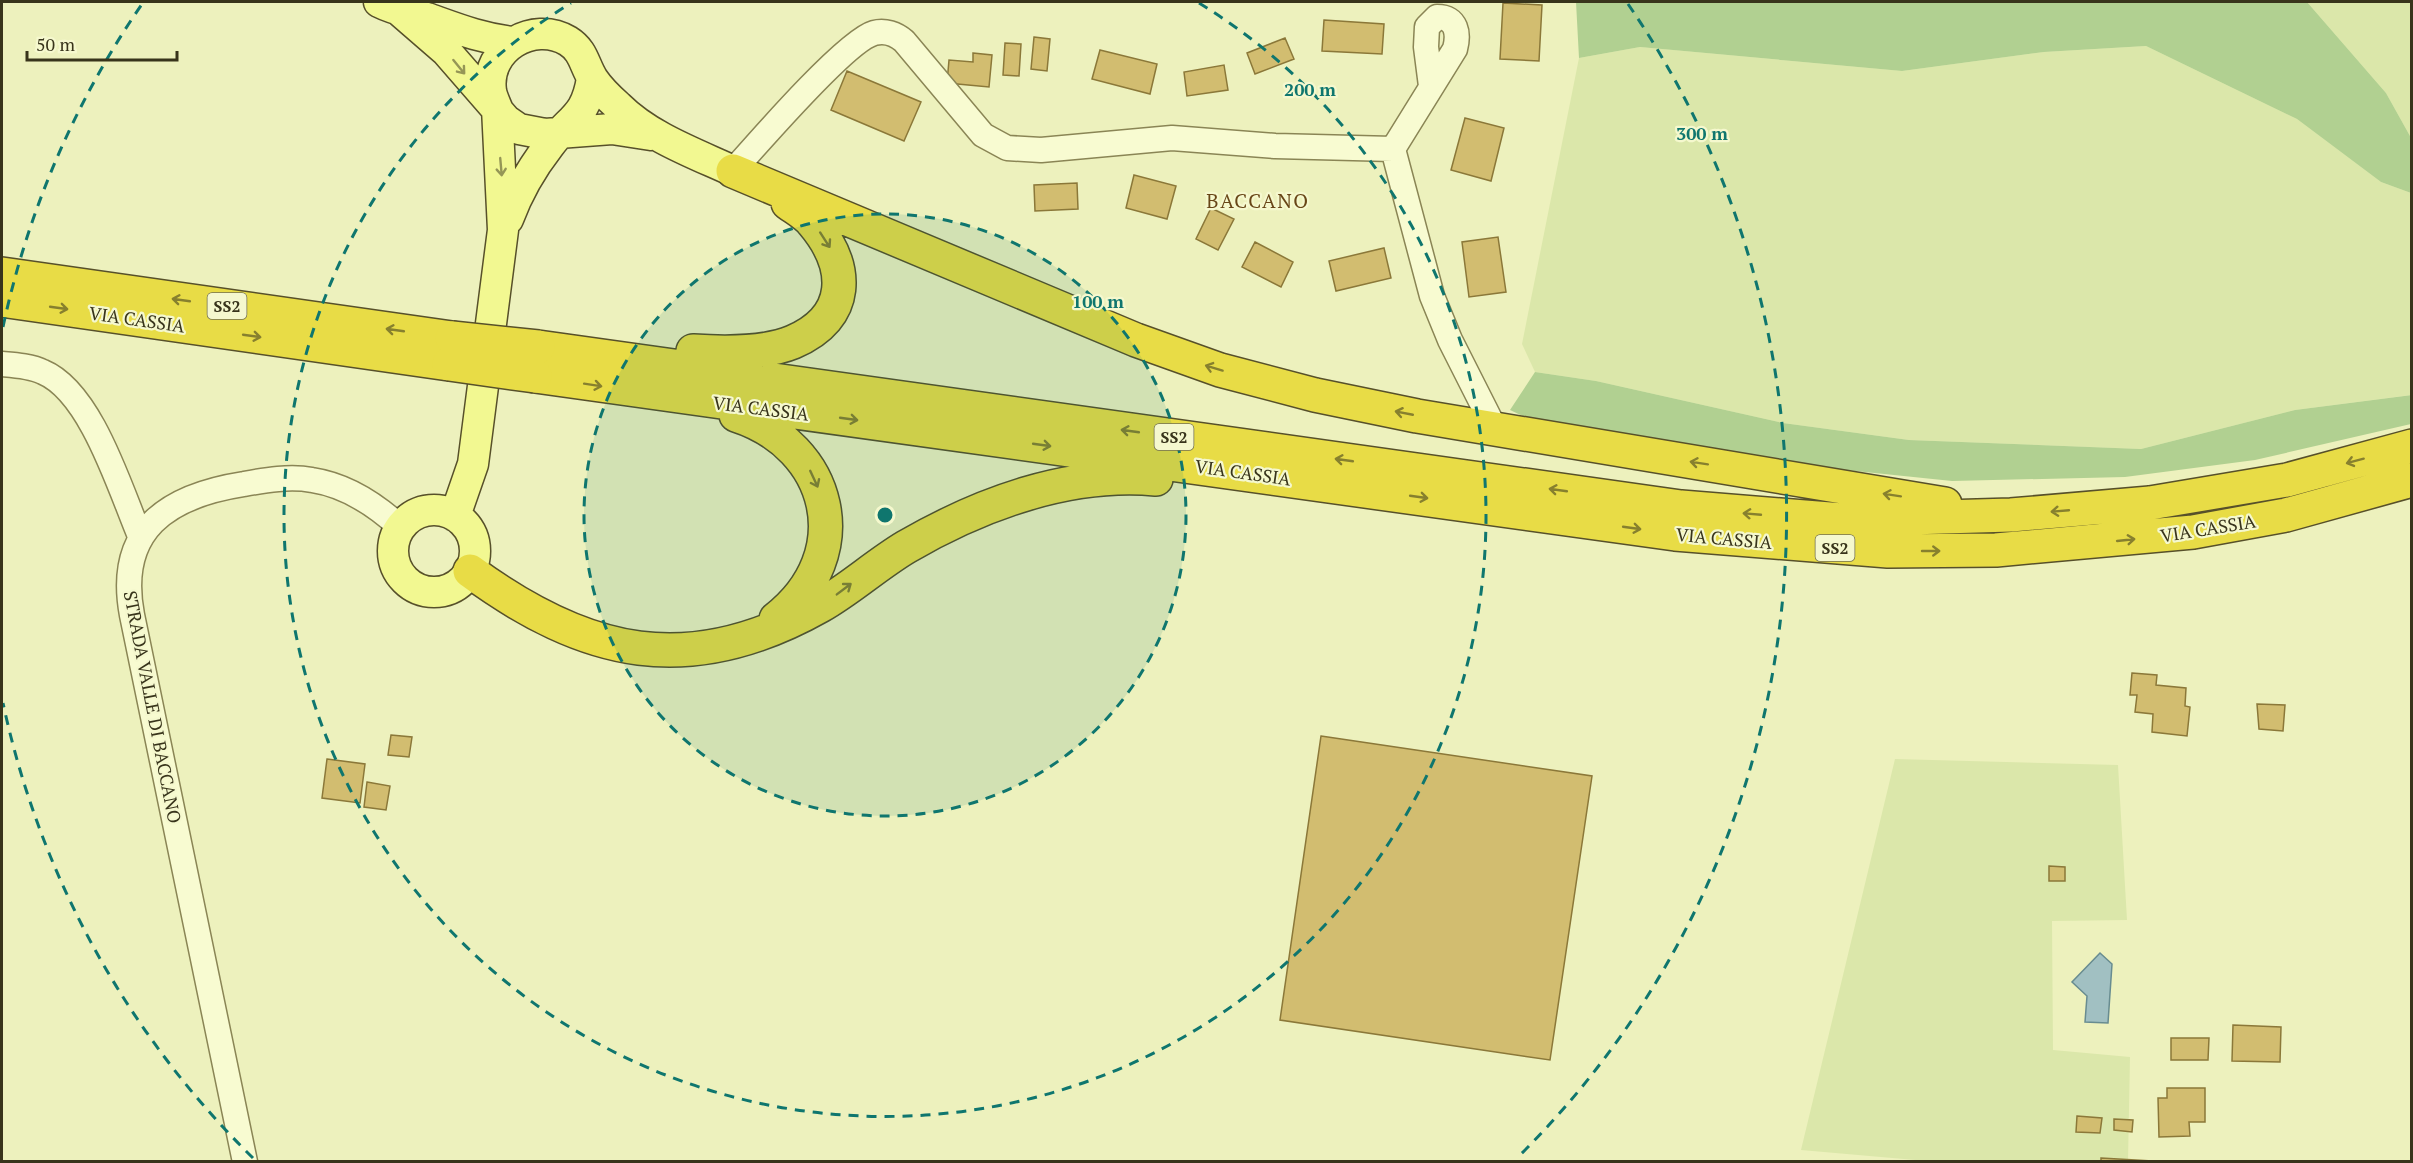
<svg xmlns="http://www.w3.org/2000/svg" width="2413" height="1163" viewBox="0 0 2413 1163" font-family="'PT Serif',serif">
	<rect width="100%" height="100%" fill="#edf1bd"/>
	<path fill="#dbe7aa" d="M2307 2H2411V154L2410 136 2386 93Z
		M2146 46 2297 119 2381 182 2411 193V395L2295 410 2141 449 1909 440 1783 423 1596 381 1535 372 1522 344 1579 58 1640 47 1902 71 2044 52Z
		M1895 759 2118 765 2127 920 2052 921 2053 1050 2130 1057 2128 1161 1938 1162 1801 1150Z"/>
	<path fill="#b1d091" d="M1576 2H2307L2386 93 2410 136 2411 193 2381 182 2297 119 2146 46 2044 52 1902 71 1640 47 1579 58Z
		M1535 372 1596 381 1783 423 1909 440 2141 449 2295 410 2412 395 2411 424 2255 460 2125 477 1952 481 1836 469 1531 420 1510 410Z"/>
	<path fill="#a1c0c2" stroke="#688c90" stroke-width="1.5" d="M2100 953 2112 964 2108 1023 2085 1022 2087 996 2072 982Z"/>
	<path fill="#d2bd70" stroke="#8b7839" stroke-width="1.5" d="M1503 3 1542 5 1539 61 1500 59Z
		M1324 20 1384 24 1382 54 1322 51Z
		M1034 37 1050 39 1047 71 1031 69Z
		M1285 38 1294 59 1255 74 1247 53Z
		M1005 43 1021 44 1019 76 1003 75Z
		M1100 50 1157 64 1150 94 1092 79Z
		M973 53 992 55 989 87 947 83 949 60 973 62Z
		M1224 65 1228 90 1187 96 1184 72Z
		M847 71 921 102 904 141 831 110Z
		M1465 118 1504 128 1491 181 1451 170Z
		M1134 175 1176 186 1167 219 1126 208Z
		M1077 183 1078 209 1035 211 1034 185Z
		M1211 208 1234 219 1218 250 1196 239Z
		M1498 237 1506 292 1469 297 1462 242Z
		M1255 242 1293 262 1281 287 1242 267Z
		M1384 248 1391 278 1336 291 1329 261Z
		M2132 673 2157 675 2156 685 2186 688 2185 706 2190 707 2187 736 2152 732 2153 714 2135 712 2137 695H2130Z
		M2257 704 2285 705 2283 731 2259 729Z
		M391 735 412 737 409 757 388 755Z
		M1321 736 1592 776 1550 1060 1280 1020Z
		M327 759 365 764 360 803 322 798Z
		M367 782 390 786 386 810 364 807Z
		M2049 866 2065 867V881H2049Z
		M2233 1025 2281 1027 2280 1062 2232 1061Z
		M2171 1038H2209L2208 1060H2171Z
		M2167 1088H2205V1122H2189L2190 1136 2159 1137 2158 1098H2167Z
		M2077 1116 2102 1118 2100 1133 2076 1132Z
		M2114 1119 2133 1120 2132 1132 2114 1130Z
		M2101 1158 2152 1161V1162H2101Z"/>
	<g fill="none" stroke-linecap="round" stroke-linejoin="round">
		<defs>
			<path id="minor" d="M1393 149 1455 49C1459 34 1457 17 1437 17L1427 27 1426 47 1431 86
				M733 171C757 144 846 41 874 33 885 30 896 34 904 41L983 135 1007 148 1041 150 1172 138 1275 146 1393 149 1432 296 1450 340 1495 429
				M2 364C14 365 31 366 43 372 91 392 120 489 140 536
				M245 1162 132 615C116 530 167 496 244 484 266 480 290 476 312 480 345 485 376 505 400 527"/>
			<path id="major" d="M379 2C395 10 411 13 427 18 458 29 480 38 513 42
				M401 12 446 51 506 120 519 129 545 134 612 129 651 135
				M508 219C518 192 531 169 549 146 570 117 586 118 592 78
				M393 551a41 41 0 1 1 82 0a41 41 0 1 1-82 0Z
				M455 516 473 464 503 230 497 108C495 103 492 97 491 91 485 49 533 20 568 41 584 51 584 65 593 79 599 88 609 98 618 106 649 137 694 153 733 171"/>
			<path id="highway" d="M733 171 1136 340 1220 370 1315 395 1417 416 1945 504
				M2 274 452 338
				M2 300 449 364
				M538 347 1681 507 1842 520 2011 515 2150 503 2287 480 2412 446
				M693 351C723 353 764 354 793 342 851 317 850 267 813 223 807 215 796 209 788 203
				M535 376 1675 534 1888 551 1996 550 2193 532 2286 515 2412 480
				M736 415C832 446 859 554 776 619
				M470 571C586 656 689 680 820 606 850 589 876 565 906 547 980 504 1069 471 1156 479"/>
		</defs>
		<use href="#minor" stroke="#8a8555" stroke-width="27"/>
		<use href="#major" stroke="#57502a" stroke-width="33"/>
		<use href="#highway" stroke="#57502a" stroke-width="36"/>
		<use href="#minor" stroke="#f8fbd1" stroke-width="24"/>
		<use href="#major" stroke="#f2f891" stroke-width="30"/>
		<use href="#highway" stroke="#e8dc46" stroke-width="33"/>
		<defs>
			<path id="highway-bridge" d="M452 338 538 347
				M449 364 535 376"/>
		</defs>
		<use href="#highway-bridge" stroke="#57502a" stroke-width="36" stroke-linecap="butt"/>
		<use href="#highway-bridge" stroke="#e8dc46" stroke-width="33"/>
	</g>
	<defs><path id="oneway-shaft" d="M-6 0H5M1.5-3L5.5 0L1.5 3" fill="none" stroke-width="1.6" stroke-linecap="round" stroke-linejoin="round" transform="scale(1.5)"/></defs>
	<g stroke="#959656">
		<use href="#oneway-shaft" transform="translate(459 67) rotate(51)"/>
		<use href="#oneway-shaft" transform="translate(501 167) rotate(85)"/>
	</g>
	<g stroke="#87802e">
		<use href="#oneway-shaft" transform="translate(825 240) rotate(57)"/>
		<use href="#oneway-shaft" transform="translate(181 300) rotate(-172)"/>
		<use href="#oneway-shaft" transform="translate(59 308) rotate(8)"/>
		<use href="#oneway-shaft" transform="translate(395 330) rotate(-172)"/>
		<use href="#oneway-shaft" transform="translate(252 336) rotate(8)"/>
		<use href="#oneway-shaft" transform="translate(1214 368) rotate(-163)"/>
		<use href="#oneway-shaft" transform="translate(593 385) rotate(9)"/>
		<use href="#oneway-shaft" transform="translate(1404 413) rotate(-169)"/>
		<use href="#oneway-shaft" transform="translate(849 419) rotate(8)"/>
		<use href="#oneway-shaft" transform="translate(1130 431) rotate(-172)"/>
		<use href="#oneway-shaft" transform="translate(1042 445) rotate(8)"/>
		<use href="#oneway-shaft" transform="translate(1344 460) rotate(-172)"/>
		<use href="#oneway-shaft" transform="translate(2355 461) rotate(165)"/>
		<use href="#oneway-shaft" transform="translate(1699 463) rotate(-171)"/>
		<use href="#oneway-shaft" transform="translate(814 479) rotate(65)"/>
		<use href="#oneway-shaft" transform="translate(1558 490) rotate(-172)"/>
		<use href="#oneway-shaft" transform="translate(1892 495) rotate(-171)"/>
		<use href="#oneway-shaft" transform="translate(1419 497) rotate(8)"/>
		<use href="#oneway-shaft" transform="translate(2060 511) rotate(175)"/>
		<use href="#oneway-shaft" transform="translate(1752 514) rotate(-175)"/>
		<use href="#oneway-shaft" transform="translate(1632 528) rotate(8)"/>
		<use href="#oneway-shaft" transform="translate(2126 540) rotate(-6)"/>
		<use href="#oneway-shaft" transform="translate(1931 551)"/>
		<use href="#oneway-shaft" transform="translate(844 589) rotate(-37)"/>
	</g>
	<circle cx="885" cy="515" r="301" fill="#0f766e" fill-opacity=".12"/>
	<g fill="none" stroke="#0f766e" stroke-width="3" stroke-dasharray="10 8">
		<circle cx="885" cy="515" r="301"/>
		<path d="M1199 3A601 601 0 1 1 571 3"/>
		<path d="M253 1158A902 902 0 0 1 3 703M3 327A902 902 0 0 1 142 4M1628 4A902 902 0 0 1 1517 1158"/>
	</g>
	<g text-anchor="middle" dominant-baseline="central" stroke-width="4.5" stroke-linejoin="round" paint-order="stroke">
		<g fill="#f5f8ce" stroke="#716f51" stroke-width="1.5">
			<rect x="207.5" y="293" width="39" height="26" rx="4.5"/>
			<rect x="1154.5" y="424" width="39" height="26" rx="4.5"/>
			<rect x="1815.5" y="535" width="39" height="26" rx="4.5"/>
		</g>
		<g font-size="16" font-weight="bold" fill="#38341b">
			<text x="227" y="306">SS2</text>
			<text x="1174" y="437">SS2</text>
			<text x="1835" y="548">SS2</text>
		</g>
		<g font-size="18" fill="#38341b" stroke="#f5f8ce">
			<text transform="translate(137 319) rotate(8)">VIA CASSIA</text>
			<text transform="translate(761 408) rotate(7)">VIA CASSIA</text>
			<text transform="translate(1243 472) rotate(8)">VIA CASSIA</text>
			<text transform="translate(2208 528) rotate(-9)">VIA CASSIA</text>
			<text transform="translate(1724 538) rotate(5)">VIA CASSIA</text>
			<text transform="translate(153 707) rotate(79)">STRADA VALLE DI BACCANO</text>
		</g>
		<g font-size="20" letter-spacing="1.5" fill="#684617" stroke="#f5f8ce">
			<text x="1258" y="200">BACCANO</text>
		</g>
	</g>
	<circle cx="885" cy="515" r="9" fill="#0f766e" stroke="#f5f8ce" stroke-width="3"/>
	<g font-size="18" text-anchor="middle" font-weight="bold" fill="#0f766e" stroke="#f5f8ce" stroke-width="4.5" stroke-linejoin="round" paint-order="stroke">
		<text x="1310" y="96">200 m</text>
		<text x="1702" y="140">300 m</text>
		<text x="1098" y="308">100 m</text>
	</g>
	<rect width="2413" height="1163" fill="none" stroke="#38341b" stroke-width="6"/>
	<path d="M27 51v9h150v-9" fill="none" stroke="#38341b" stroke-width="3"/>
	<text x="36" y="51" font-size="18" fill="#38341b" stroke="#f5f8ce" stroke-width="4.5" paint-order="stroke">50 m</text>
</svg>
